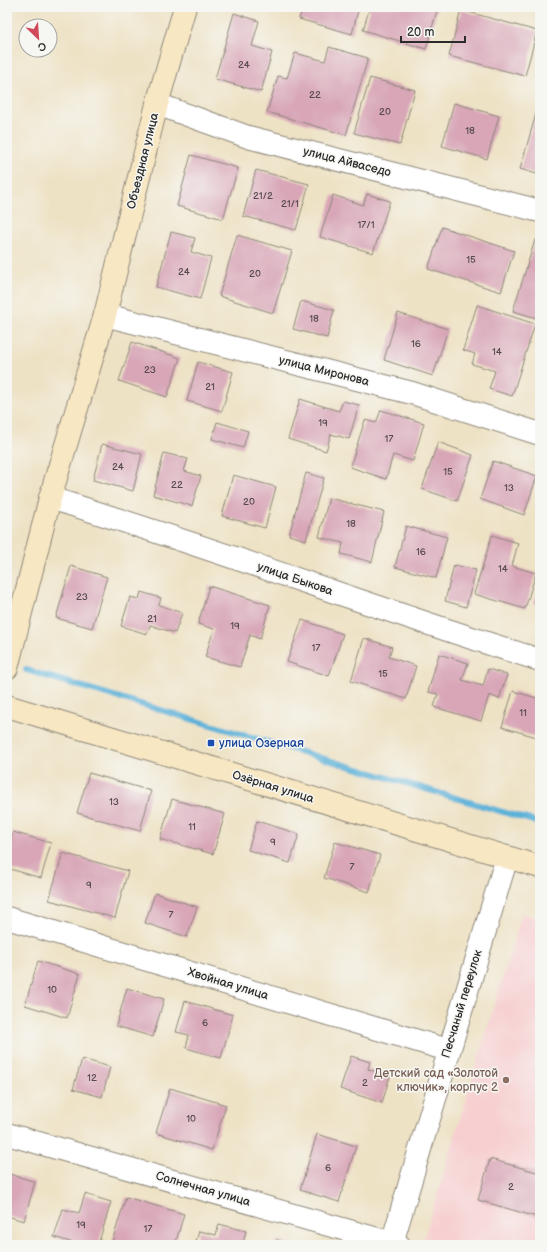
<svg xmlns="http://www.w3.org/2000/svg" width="547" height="1252" viewBox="0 0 547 1252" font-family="'Balsamiq Sans',sans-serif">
	<rect width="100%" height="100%" fill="#f6f6f2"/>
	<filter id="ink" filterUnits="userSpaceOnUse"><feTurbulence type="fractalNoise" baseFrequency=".025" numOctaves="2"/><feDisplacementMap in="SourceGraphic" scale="8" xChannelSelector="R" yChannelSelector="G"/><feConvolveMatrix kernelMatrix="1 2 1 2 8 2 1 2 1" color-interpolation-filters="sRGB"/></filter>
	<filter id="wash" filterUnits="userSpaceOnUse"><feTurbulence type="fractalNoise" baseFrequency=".012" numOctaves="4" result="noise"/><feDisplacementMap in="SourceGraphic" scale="16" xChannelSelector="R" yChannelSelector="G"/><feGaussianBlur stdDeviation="0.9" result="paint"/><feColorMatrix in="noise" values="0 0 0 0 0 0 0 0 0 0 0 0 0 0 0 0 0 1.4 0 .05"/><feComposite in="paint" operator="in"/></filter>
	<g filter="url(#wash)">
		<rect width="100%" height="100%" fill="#eee2c5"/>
		<path fill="#f7cfd0" d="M522 913 540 919V1245H435L423 1241Z"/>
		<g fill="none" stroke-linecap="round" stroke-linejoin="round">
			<path stroke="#5cb1d8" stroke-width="6" d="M26 670 540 823"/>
		</g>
		<g id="blocks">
			<path fill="#d8a6b7" d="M279 7H289L288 10Z
				M303 7H359L352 34 299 19Z
				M370 7H438L426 49 363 30Z
				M461 10 537 31 525 76 449 56Z
				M234 13 259 21 252 46 272 52 261 92 215 79Z
				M329 47 368 58 346 135 267 112 278 76 287 78 295 53 325 61Z
				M370 78 415 90 400 145 354 133Z
				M454 103 499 116 487 159 442 146Z
				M538 107 540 108V175L520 169Z
				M191 155 238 168 223 219 177 206Z
				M256 170 309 184 296 230 243 216Z
				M367 194 390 201 373 253 320 237 333 195 363 205Z
				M442 227 514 251 501 292 428 269Z
				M171 232 195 238 191 252 211 258 200 299 156 287Z
				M237 235 292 251 273 313 219 296Z
				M535 240 540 241V319L513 311Z
				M301 301 334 310 327 338 293 329Z
				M477 305 535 324 512 396 489 389 495 371 472 364 475 354 463 350Z
				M398 313 448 329 433 376 384 360Z
				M132 342 180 358 167 397 119 381Z
				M198 362 233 372 222 411 187 401Z
				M300 399 339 411 343 401 359 405 349 439 331 434 326 451 288 439Z
				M381 410 424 423 413 461 393 455 386 479 350 467 365 420 376 423Z
				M217 422 248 431 243 448 212 439Z
				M438 442 473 455 457 501 422 489Z
				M102 444 142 454 133 491 93 480Z
				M164 453 188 459 184 471 201 476 192 506 153 495Z
				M493 461 537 476 524 515 480 499Z
				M306 473 324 478 306 540 289 535Z
				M233 475 276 487 265 528 222 516Z
				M329 498 384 512 372 562 341 554 343 543 319 537Z
				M406 526 447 537 436 578 395 567Z
				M492 535 518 543 512 566 536 573 525 609 474 594Z
				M454 565 476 570 466 607 445 601Z
				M71 566 107 577 92 628 56 618Z
				M540 585V605L534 603Z
				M209 586 270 605 260 639 250 635 240 667 205 657 214 629 198 624Z
				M141 592 161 598 159 605 182 613 175 633 150 625 147 634 121 626 130 597 139 599Z
				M302 620 343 634 329 676 287 662Z
				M364 638 392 647 389 657 416 666 406 699 351 681Z
				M439 654 468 663 462 680 483 686 488 669 507 675 499 699 489 695 481 721 434 707 438 694 428 692Z
				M513 691 540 699V738L502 727Z
				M89 773 151 791 140 831 77 813Z
				M172 799 225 814 213 854 160 839Z
				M257 821 299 834 290 863 248 850Z
				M13 832 51 843 41 878 7 868V854Z
				M335 842 380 855 369 892 324 878Z
				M63 853 128 871 115 918 49 900Z
				M155 893 197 907 187 937 145 923Z
				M38 961 80 974 67 1018 25 1005Z
				M127 988 164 999 153 1037 116 1026Z
				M185 1001 233 1015 221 1058 186 1048 189 1035 176 1032Z
				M351 1056 370 1062 368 1069 390 1076 382 1103 340 1089Z
				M82 1059 110 1067 102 1097 73 1089Z
				M170 1088 226 1105 212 1150 156 1133Z
				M317 1134 356 1146 339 1202 300 1190Z
				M490 1159 540 1173V1218L478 1200Z
				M7 1173 35 1182 24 1221 7 1216Z
				M85 1194 111 1202 98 1245H80L54 1237 63 1209 79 1213Z
				M126 1197 184 1214 175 1245H111Z
				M219 1224 246 1231 243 1243 250 1245H195L199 1231 216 1235Z
				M277 1240 291 1245H275Z"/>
		</g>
	</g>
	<g filter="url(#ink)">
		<use href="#blocks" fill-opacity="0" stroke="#8c8678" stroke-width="1"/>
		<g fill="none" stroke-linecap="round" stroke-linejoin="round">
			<defs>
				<path id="street" d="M157 104 248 137 540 211
					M105 315 412 393 540 434
					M50 498C215 548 376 609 540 660
					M7 918 448 1050
					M7 1134 399 1245
					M392 1243 507 857"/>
				<path id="secondary" d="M7 668 50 498 105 315 157 104 185 7
					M7 706 540 867"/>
			</defs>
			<use href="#street" stroke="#8c8678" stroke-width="24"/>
			<use href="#secondary" stroke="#8c8678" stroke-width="24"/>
			<use href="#street" stroke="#fff" stroke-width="22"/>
			<use href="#secondary" stroke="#f8e7c3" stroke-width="22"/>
		</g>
	</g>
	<rect fill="#1a4fb4" stroke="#f6f6f2" stroke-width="1.5" x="207" y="739" width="8" height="8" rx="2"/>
	<circle fill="#8d6e63" stroke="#f6f6f2" stroke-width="1.5" cx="506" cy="1080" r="4"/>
	<g text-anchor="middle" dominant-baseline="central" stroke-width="3" stroke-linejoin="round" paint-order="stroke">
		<g font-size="10" fill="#564a4e">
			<text x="244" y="65">24</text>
			<text x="315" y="95">22</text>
			<text x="385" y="112">20</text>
			<text x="470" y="131">18</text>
			<text x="263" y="196">21/2</text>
			<text x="290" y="204">21/1</text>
			<text x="366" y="225">17/1</text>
			<text x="471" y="260">15</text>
			<text x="184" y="272">24</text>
			<text x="255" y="274">20</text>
			<text x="314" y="319">18</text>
			<text x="416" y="344">16</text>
			<text x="497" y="352">14</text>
			<text x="150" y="370">23</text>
			<text x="210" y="387">21</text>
			<text x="323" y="423">19</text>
			<text x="389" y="439">17</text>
			<text x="118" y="467">24</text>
			<text x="448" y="472">15</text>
			<text x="177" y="485">22</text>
			<text x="509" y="488">13</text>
			<text x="249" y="502">20</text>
			<text x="351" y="524">18</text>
			<text x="421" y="552">16</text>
			<text x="503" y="569">14</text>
			<text x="82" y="597">23</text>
			<text x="152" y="619">21</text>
			<text x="235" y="626">19</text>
			<text x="316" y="648">17</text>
			<text x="383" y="674">15</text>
			<text x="523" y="713">11</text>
			<text x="114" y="802">13</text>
			<text x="192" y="827">11</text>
			<text x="273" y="842">9</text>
			<text x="352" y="867">7</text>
			<text x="89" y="885">9</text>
			<text x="171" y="915">7</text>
			<text x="52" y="990">10</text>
			<text x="205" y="1023">6</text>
			<text x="92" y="1078">12</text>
			<text x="365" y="1083">2</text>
			<text x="191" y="1119">10</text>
			<text x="328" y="1168">6</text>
			<text x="511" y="1187">2</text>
			<text x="81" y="1225">19</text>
			<text x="148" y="1229">17</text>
		</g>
		<g font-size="12" fill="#2b2b2b" stroke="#f6f6f2">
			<text transform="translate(143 161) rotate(-76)">Объездная улица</text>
			<text transform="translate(347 162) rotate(14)">улица Айваседо</text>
			<text transform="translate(324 371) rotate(14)">улица Миронова</text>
			<text transform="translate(295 579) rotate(19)">улица Быкова</text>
			<text transform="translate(273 787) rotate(17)">Озёрная улица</text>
			<text transform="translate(228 984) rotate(17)">Хвойная улица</text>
			<text transform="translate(462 1004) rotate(-73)">Песчаный переулок</text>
			<text transform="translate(203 1189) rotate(16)">Солнечная улица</text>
		</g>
		<g font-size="12" fill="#164399" stroke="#f6f6f2" text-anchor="start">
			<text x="219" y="743">улица Озерная</text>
		</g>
		<g font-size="12" fill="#785e54" stroke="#f6f6f2" text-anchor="end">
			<text x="498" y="1073">Детский сад «Золотой<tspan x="498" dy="14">ключик», корпус 2</tspan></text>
		</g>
	</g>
	<rect width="547" height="1252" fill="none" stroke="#f6f6f2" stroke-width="24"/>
	<g transform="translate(38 38) rotate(155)"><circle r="19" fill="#f6f6f2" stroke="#a5a5a2"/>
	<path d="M0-3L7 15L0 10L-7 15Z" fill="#d1495b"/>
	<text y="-6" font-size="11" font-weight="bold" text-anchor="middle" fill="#2b2b2b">С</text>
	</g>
	<path d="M401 36v6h64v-6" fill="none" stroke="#2b2b2b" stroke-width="2"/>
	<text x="407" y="36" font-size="12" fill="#2b2b2b" stroke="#f6f6f2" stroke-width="3" paint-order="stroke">20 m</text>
</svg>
